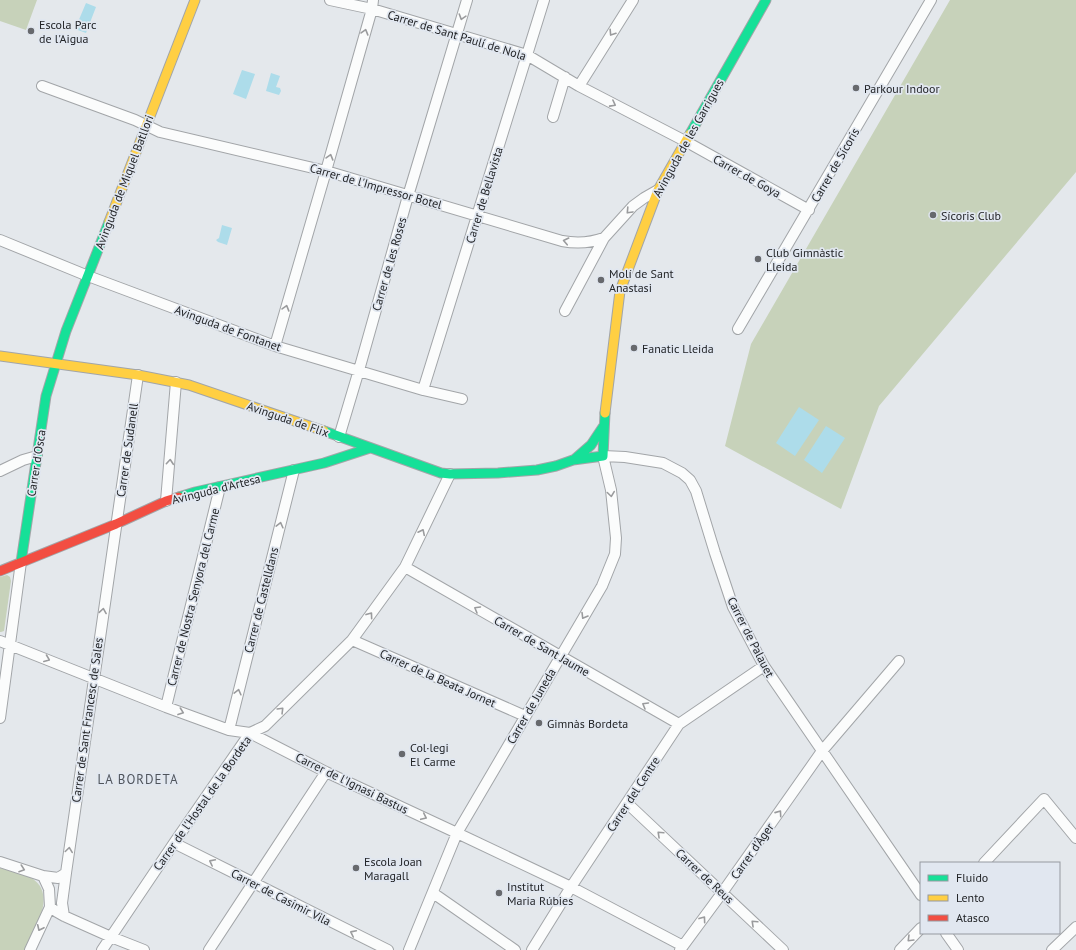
<svg xmlns="http://www.w3.org/2000/svg" width="1076" height="950" viewBox="0 0 1076 950" font-family="'PT Sans',sans-serif">
	<rect width="100%" height="100%" fill="#e4e8ec"/>
	<path fill="#c7d2ba" d="M0 0H37L26 30 0 21Z
		M950 0H1076V172L879 406 841 509 725 446 751 344Z
		M7 575 10 577 11 581 4 631 1 632H0V577Z
		M0 868C10 871 24 873 33 879 57 896 34 930 25 950H0Z"/>
	<path fill="#addcea" d="M86 3 96 7 86 33 75 29Z
		M242 70 255 74 246 99 233 94Z
		M271 73 280 76 276 87 280 88 281 91 279 95 266 91Z
		M222 225 232 228 227 245 218 242 216 240 219 238Z
		M799 407 819 420 795 456 776 443Z
		M826 426 845 438 822 473 804 460Z"/>
	<g fill="none" stroke-linecap="round" stroke-linejoin="round">
		<defs>
			<path id="street" d="M330 0 372 9 527 55 579 86 685 141 809 210
				M42 86 135 120 160 132 326 171 562 241C578 244 590 243 604 238
				M579 86 633 0
				M553 117 565 77
				M0 240 88 276 275 346 423 390 462 399
				M565 311 604 238 633 206 644 198 658 190
				M738 329 931 0
				M275 346 326 171 372 9 373 0
				M423 390 544 0
				M339 437 359 370 408 196 467 0
				M0 471 23 460 37 456
				M166 501 176 382
				M405 567 679 724
				M352 640 525 716
				M0 641 166 707 229 730 250 733 326 772 457 833 571 887 683 946
				M166 707 220 487
				M0 718 21 562
				M229 730 294 470
				M627 803 783 950
				M174 843 388 950
				M0 862 43 876 58 878 66 873
				M984 863 1044 799 1076 838
				M433 893 515 950
				M50 907 57 912 64 916 111 937 144 950
				M64 916 62 903 66 873 138 375
				M946 933 958 950
				M30 950 50 907 49 889 43 876
				M102 950 174 843 250 733 265 726 352 640 405 567 450 474
				M209 950 326 772
				M409 950 457 833 602 586 615 554 616 538 611 490 603 456 625 457 663 463 682 473 690 480 696 491 715 553 733 607 764 666 921 895
				M532 950 571 887 679 724 764 666
				M680 950 722 893 822 751 899 661
				M900 950 921 928
				M1052 950 1076 927"/>
			<path id="fast" d="M690 134 766 0
				M324 431 441 473 450 474 498 473 537 470 556 466 573 460 603 456 605 413
				M575 459 591 445 603 427
				M179 497 195 492 324 463 370 448
				M21 562 46 396 66 331 109 222"/>
			<path id="slow" d="M109 222 195 0
				M0 356 138 375 189 385 324 431
				M605 413 620 291 658 190 690 134"/>
			<path id="jam" d="M0 571 116 524 166 501 179 497"/>
		</defs>
		<use href="#street" stroke="#a2a5a8" stroke-width="12"/>
		<use href="#fast" stroke="#a2a5a8" stroke-width="11"/>
		<use href="#slow" stroke="#a2a5a8" stroke-width="11"/>
		<use href="#jam" stroke="#a2a5a8" stroke-width="11"/>
		<use href="#street" stroke="#fbfcfc" stroke-width="10"/>
		<use href="#fast" stroke="#16e098" stroke-width="9"/>
		<use href="#slow" stroke="#ffcf43" stroke-width="9"/>
		<use href="#jam" stroke="#f24e42" stroke-width="9"/>
	</g>
	<defs><path id="oneway-chevron" d="M-2-3.5L2.5 0L-2 3.5" fill="none" stroke-width="1.6" stroke-linecap="round" stroke-linejoin="round"/></defs>
	<g stroke="#9a9b9d">
		<use href="#oneway-chevron" transform="translate(462 17) rotate(107)"/>
		<use href="#oneway-chevron" transform="translate(365 32) rotate(-74)"/>
		<use href="#oneway-chevron" transform="translate(612 33) rotate(123)"/>
		<use href="#oneway-chevron" transform="translate(613 104) rotate(28)"/>
		<use href="#oneway-chevron" transform="translate(330 157) rotate(-74)"/>
		<use href="#oneway-chevron" transform="translate(629 211) rotate(133)"/>
		<use href="#oneway-chevron" transform="translate(566 241) rotate(-168)"/>
		<use href="#oneway-chevron" transform="translate(286 308) rotate(-74)"/>
		<use href="#oneway-chevron" transform="translate(170 462) rotate(-85)"/>
		<use href="#oneway-chevron" transform="translate(611 494) rotate(82)"/>
		<use href="#oneway-chevron" transform="translate(280 525) rotate(-76)"/>
		<use href="#oneway-chevron" transform="translate(422 532) rotate(-64)"/>
		<use href="#oneway-chevron" transform="translate(477 609) rotate(-150)"/>
		<use href="#oneway-chevron" transform="translate(103 611) rotate(-81)"/>
		<use href="#oneway-chevron" transform="translate(370 615) rotate(-54)"/>
		<use href="#oneway-chevron" transform="translate(584 616) rotate(121)"/>
		<use href="#oneway-chevron" transform="translate(47 659) rotate(22)"/>
		<use href="#oneway-chevron" transform="translate(238 692) rotate(-76)"/>
		<use href="#oneway-chevron" transform="translate(645 705) rotate(-150)"/>
		<use href="#oneway-chevron" transform="translate(281 710) rotate(-45)"/>
		<use href="#oneway-chevron" transform="translate(181 712) rotate(20)"/>
		<use href="#oneway-chevron" transform="translate(779 813) rotate(-55)"/>
		<use href="#oneway-chevron" transform="translate(424 817) rotate(25)"/>
		<use href="#oneway-chevron" transform="translate(660 834) rotate(-137)"/>
		<use href="#oneway-chevron" transform="translate(69 850) rotate(-82)"/>
		<use href="#oneway-chevron" transform="translate(212 862) rotate(-153)"/>
		<use href="#oneway-chevron" transform="translate(22 869) rotate(19)"/>
		<use href="#oneway-chevron" transform="translate(703 919) rotate(-54)"/>
		<use href="#oneway-chevron" transform="translate(754 923) rotate(-137)"/>
		<use href="#oneway-chevron" transform="translate(40 928) rotate(115)"/>
		<use href="#oneway-chevron" transform="translate(353 933) rotate(-154)"/>
		<use href="#oneway-chevron" transform="translate(910 939) rotate(135)"/>
	</g>
	<g fill="#67696d" stroke="#e1e7f0" stroke-width="1.5">
		<circle cx="31" cy="31" r="4"/>
		<circle cx="856" cy="88" r="4"/>
		<circle cx="933" cy="215" r="4"/>
		<circle cx="758" cy="259" r="4"/>
		<circle cx="601" cy="280" r="4"/>
		<circle cx="634" cy="348" r="4"/>
		<circle cx="539" cy="723" r="4"/>
		<circle cx="402" cy="754" r="4"/>
		<circle cx="356" cy="868" r="4"/>
		<circle cx="499" cy="893" r="4"/>
	</g>
	<g text-anchor="middle" dominant-baseline="central" stroke-width="3.5" stroke-linejoin="round" paint-order="stroke">
		<g font-size="12" fill="#232528" stroke="#e1e7f0" text-anchor="start">
			<text x="39" y="24">Escola Parc<tspan x="39" dy="14">de l'Aigua</tspan></text>
			<text x="864" y="88">Parkour Indoor</text>
			<text x="941" y="215">Sícoris Club</text>
			<text x="766" y="252">Club Gimnàstic<tspan x="766" dy="14">Lleida</tspan></text>
			<text x="609" y="273">Molí de Sant<tspan x="609" dy="14">Anastasi</tspan></text>
			<text x="642" y="348">Fanatic Lleida</text>
			<text x="547" y="723">Gimnàs Bordeta</text>
			<text x="410" y="747">Col·legi<tspan x="410" dy="14">El Carme</tspan></text>
			<text x="364" y="861">Escola Joan<tspan x="364" dy="14">Maragall</tspan></text>
			<text x="507" y="886">Institut<tspan x="507" dy="14">Maria Rúbies</tspan></text>
		</g>
		<g font-size="12" fill="#232528" stroke="#e1e7f0">
			<text transform="translate(457 35) rotate(17)">Carrer de Sant Paulí de Nola</text>
			<text transform="translate(688 138) rotate(-61)">Avinguda de les Garrigues</text>
			<text transform="translate(835 165) rotate(-60)">Carrer de Sícoris</text>
			<text transform="translate(747 176) rotate(29)">Carrer de Goya</text>
			<text transform="translate(124 182) rotate(-69)">Avinguda de Miquel Batllori</text>
			<text transform="translate(376 186) rotate(16)">Carrer de l'Impressor Botel</text>
			<text transform="translate(484 195) rotate(-73)">Carrer de Bellavista</text>
			<text transform="translate(389 264) rotate(-74)">Carrer de les Roses</text>
			<text transform="translate(228 328) rotate(20)">Avinguda de Fontanet</text>
			<text transform="translate(288 419) rotate(19)">Avinguda de Flix</text>
			<text transform="translate(127 450) rotate(-82)">Carrer de Sudanell</text>
			<text transform="translate(36 463) rotate(-81)">Carrer d'Osca</text>
			<text transform="translate(216 489) rotate(-14)">Avinguda d'Artesa</text>
			<text transform="translate(193 597) rotate(-76)">Carrer de Nostra Senyora del Carme</text>
			<text transform="translate(261 600) rotate(-76)">Carrer de Castelldans</text>
			<text transform="translate(751 637) rotate(63)">Carrer de Palauet</text>
			<text transform="translate(542 646) rotate(30)">Carrer de Sant Jaume</text>
			<text transform="translate(438 678) rotate(24)">Carrer de la Beata Jornet</text>
			<text transform="translate(531 706) rotate(-60)">Carrer de Juneda</text>
			<text transform="translate(87 720) rotate(-82)">Carrer de Sant Francesc de Sales</text>
			<text transform="translate(352 783) rotate(26)">Carrer de l'Ignasi Bastus</text>
			<text transform="translate(633 794) rotate(-57)">Carrer del Centre</text>
			<text transform="translate(202 803) rotate(-55)">Carrer de l'Hostal de la Bordeta</text>
			<text transform="translate(752 851) rotate(-55)">Carrer d'Àger</text>
			<text transform="translate(705 876) rotate(43)">Carrer de Reus</text>
			<text transform="translate(281 897) rotate(27)">Carrer de Casimir Vila</text>
		</g>
		<g font-size="13" letter-spacing="1" fill="#4f545b" stroke="#e1e7f0">
			<text x="138" y="779">LA BORDETA</text>
		</g>
	</g>
	<rect x="920" y="862" width="140" height="72" fill="#e1e7f0" stroke="#9599a0"/>
	<rect x="928" y="875" width="20" height="6" fill="#16e098" stroke="#9599a0"/>
	<text x="956" y="882" font-size="12" fill="#232528">Fluido</text>
	<rect x="928" y="895" width="20" height="6" fill="#ffcf43" stroke="#9599a0"/>
	<text x="956" y="902" font-size="12" fill="#232528">Lento</text>
	<rect x="928" y="915" width="20" height="6" fill="#f24e42" stroke="#9599a0"/>
	<text x="956" y="922" font-size="12" fill="#232528">Atasco</text>
</svg>
